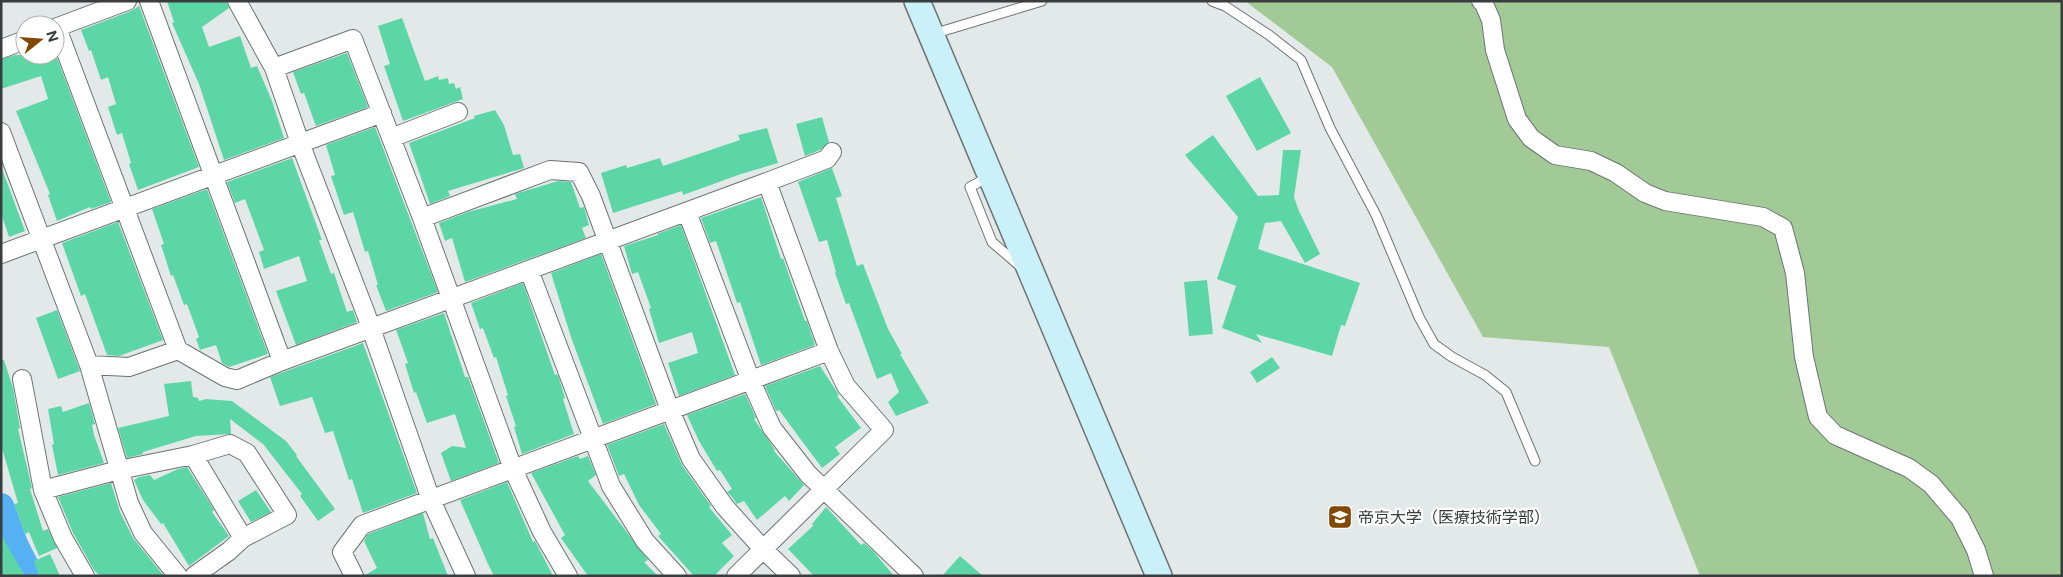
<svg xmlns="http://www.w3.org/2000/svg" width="2063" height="577" viewBox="0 0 2063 577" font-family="'Public Sans','Noto Sans JP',sans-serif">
	<rect width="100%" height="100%" fill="#e3e9e9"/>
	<path fill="#a2ca96" d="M1245 1H2062V576H1700L1609 347 1483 337 1332 67Z"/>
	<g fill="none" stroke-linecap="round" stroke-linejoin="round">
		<path stroke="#56b1f4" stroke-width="26" d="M1 506 15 544 31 576"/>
	</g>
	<path fill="#5dd6a7" d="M167 1H226L229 8 202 27 209 47 240 36 251 68 257 66 272 101 284 138 224 160 199 84 172 23 174 22Z
		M139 6 199 167 138 190 129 164 131 163 122 133 117 135 108 107 116 104 108 77 101 80 91 50 89 51 81 30 131 11Z
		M402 18 425 81 438 76 439 80 448 78 449 84 454 83 456 89 460 87 463 99 403 121 384 66 390 64 378 26Z
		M347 53 368 107 316 126 304 93 301 94 293 72Z
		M15 55H56L111 202 91 209 90 207 57 221 48 195 50 194 16 111 48 99 41 76 1 89V59Z
		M1260 77 1291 133 1257 151 1226 96Z
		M495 110 504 125 513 155 520 154 524 168 448 191 450 196 430 204 409 143 475 118 474 116Z
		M822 117 829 142 820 150 805 156 796 124Z
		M375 127 438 292 386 311 376 285H378L368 251 365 252 353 212 344 215 331 176 335 175 326 145Z
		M767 128 778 163 741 174 683 195 682 191 613 213 601 173 626 165 627 168 660 158 663 166 740 140 738 135Z
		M1213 135 1258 196 1279 195 1283 150H1301L1294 197 1299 211 1320 254 1305 263 1281 221 1265 223 1258 249 1360 283 1345 326 1341 325 1332 356 1256 334 1262 343 1222 328 1236 286 1217 279 1238 217 1185 155Z
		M292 158 322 240H319L331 274 334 273 347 312 353 310 357 322 296 345 276 291 307 281 299 256 264 269 259 252 264 250 245 199 235 203 227 182Z
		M1 166 25 231 9 237 1 213Z
		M832 168 842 196 836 198 857 266 863 264 888 329 902 354H900L929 403 896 416 888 402 899 392 891 373 877 379 849 303 846 304 835 273 836 272 827 240 819 242 798 182Z
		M558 181 571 182 580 208 584 207 589 225 582 228 586 238 465 282 452 238 445 241 439 223 468 212 517 199 515 194Z
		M207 189 268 354 229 367 222 363 216 345 200 350 196 339 199 337 187 304 184 305 173 275 171 276 161 245 164 244 152 209Z
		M761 197 781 259 783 258 805 321H807L815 345 761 365 740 302 737 303 716 241 710 243 701 218Z
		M118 222 163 340 119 356 107 355 85 294 81 296 62 243Z
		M681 225 735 375 679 396 668 363 698 353 692 332 659 343 649 309 651 308 638 272 632 274 624 246 658 235 657 234Z
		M601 254 656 404 603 424 571 337 551 273Z
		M1207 280 1213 334 1189 336 1184 282Z
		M523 283 555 375 557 374 559 378 565 398 563 399 574 434 522 454 514 427 516 426 506 396 508 395 496 357 494 358 483 328 480 329 471 303Z
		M57 310 80 371 58 379 36 318Z
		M444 313 465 377H468L499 463 451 481 441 453 452 446 466 448 455 414 427 423 416 392 414 393 405 364 408 363 396 330Z
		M363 343 417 493 363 513 352 479 349 480 333 431 325 433 312 397 280 406 270 377Z
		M1272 357 1280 368 1257 383 1250 372Z
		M1 360H4L13 388 20 428 18 429 32 488 30 489 43 531 48 529 57 548 39 556 29 532 25 534 14 504 18 503 1 445Z
		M820 366 839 395 837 396 861 428 835 447 840 454 822 468 779 410 776 411 765 386Z
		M191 381 193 397 198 398 199 401 206 399 232 401 286 441 297 455 296 456 335 509 318 521 300 496 302 494 263 444 230 419 231 434 196 436 143 452V454L127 458 118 428 169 416 164 384Z
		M745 394 756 418 754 419 775 450 774 451 804 485 789 501 785 496 757 520 744 501 737 504 731 496 727 492 732 489 720 470 717 471 699 441 687 415Z
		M89 403 95 424 92 425 94 435 104 463 58 475 52 445 54 444 48 409 61 406 63 412Z
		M664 424 682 465 711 506 709 507 732 535 722 543 734 556 714 576H694L658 536 661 534 639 505 624 474 619 476 607 445Z
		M578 456 580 459 588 456 596 475 588 481 648 560 644 562 658 576H588L561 538 565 535 531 473Z
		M187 467 214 510 212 512 229 536 189 566 163 523 161 524 143 500 134 480 139 477 150 475 154 480 178 469Z
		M507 482 533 542 535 541 553 576H494L488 564 460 500Z
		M111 483 120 512 133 538 164 576H100L94 570 73 533 58 497Z
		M256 490 271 512 251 522 238 501Z
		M826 507 861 545 864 543 873 551 894 576H814L788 549 813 526 812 524Z
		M423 513 430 539 433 538 448 576H364L377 568 364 541 368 534Z
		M1 535 25 576H1Z
		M50 554 60 576H39L34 561Z
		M960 556 983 576H942Z"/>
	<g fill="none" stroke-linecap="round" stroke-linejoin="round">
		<defs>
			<path id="lane" d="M1212 1 1225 6 1269 35 1301 60 1330 128 1376 215 1419 317 1434 344 1452 357 1485 375 1506 392 1535 461
				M933 34 1042 1
				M990 176 970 187 992 242 1021 267"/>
			<path id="street" d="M149 1 282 361
				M237 1 274 68 300 143 366 314 431 500 466 576
				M1481 1 1484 4 1491 20 1495 50 1517 119 1531 138 1555 155 1591 161 1616 173 1645 193 1665 201 1763 217 1783 228 1795 273 1804 357 1818 417 1835 435 1909 468 1931 484 1960 518 1976 550 1984 576
				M55 28 127 1
				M57 28 178 350 225 377 237 380 282 361 767 182 829 351 846 386 884 430 736 576
				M1 49 25 40
				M274 68 353 39 422 218 513 469 542 532 568 576
				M1 132 89 365 129 503 143 533 178 576
				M391 138 458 112
				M767 182 827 159 832 152
				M687 212 751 381 772 428 808 474 914 576
				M422 218 550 170 579 172 591 196 670 410 691 459 725 507 763 549 791 576
				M1 254 382 113
				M529 270 611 486 645 541 677 576
				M89 365 129 367 178 350
				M22 379 43 490 63 538 85 576
				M193 455 243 538
				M43 490 119 470 193 455 230 444 247 453 287 515 243 538 229 551 194 576
				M354 576 342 552 362 525 829 351"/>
			<path id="secondary" d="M917 1 1159 576"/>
		</defs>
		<use href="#lane" stroke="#6d7373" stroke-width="11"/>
		<use href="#street" stroke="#6d7373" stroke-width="20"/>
		<use href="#secondary" stroke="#6d7373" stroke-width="28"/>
		<use href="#lane" stroke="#fff" stroke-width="9"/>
		<use href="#street" stroke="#fff" stroke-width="18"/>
		<use href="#secondary" stroke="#caf1fa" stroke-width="25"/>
	</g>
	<defs>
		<symbol id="university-square" viewBox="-11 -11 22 22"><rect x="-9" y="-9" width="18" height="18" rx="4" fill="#824700" stroke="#fff"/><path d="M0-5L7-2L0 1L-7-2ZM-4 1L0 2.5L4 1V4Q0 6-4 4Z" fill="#fff"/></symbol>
	</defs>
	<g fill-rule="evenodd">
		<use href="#university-square" x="1326" y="503" width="28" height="28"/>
	</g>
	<g text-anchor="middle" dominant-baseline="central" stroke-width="4.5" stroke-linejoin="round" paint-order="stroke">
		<g font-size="16" fill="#3a3d3d" stroke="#fff" text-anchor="start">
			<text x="1358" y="517">帝京大学（医療技術学部）</text>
		</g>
	</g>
	<rect width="2063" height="577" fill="none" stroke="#3a3d3d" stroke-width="5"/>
	<g transform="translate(40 40) rotate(73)"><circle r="24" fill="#ffffff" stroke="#b0b1b1"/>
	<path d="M0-4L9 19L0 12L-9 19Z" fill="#824700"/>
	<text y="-8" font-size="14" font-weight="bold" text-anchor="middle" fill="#3a3d3d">N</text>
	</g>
</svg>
